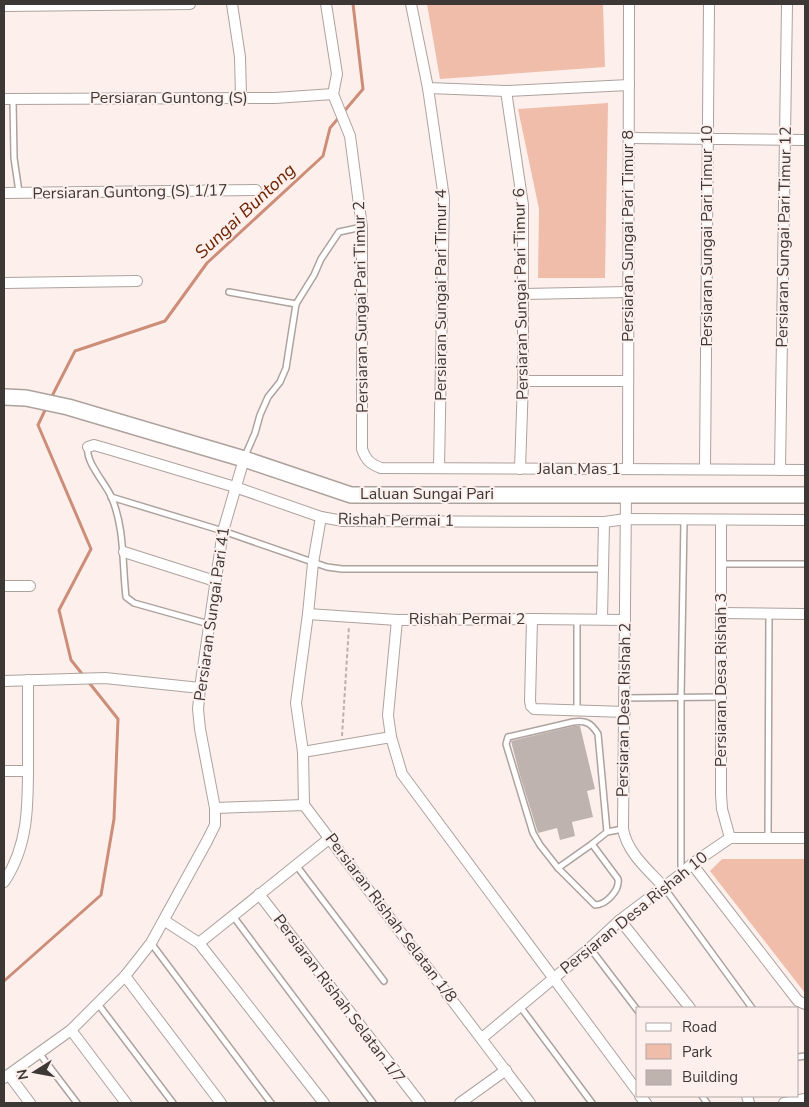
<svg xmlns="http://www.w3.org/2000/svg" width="809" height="1107" font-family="'Nunito Sans',sans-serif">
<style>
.green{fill:#f0bdab}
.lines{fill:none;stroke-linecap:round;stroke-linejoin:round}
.stream{stroke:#cd8e79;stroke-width:3}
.building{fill:#bfb3af}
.service-casing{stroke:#ada29e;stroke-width:8}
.minor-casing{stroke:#ada29e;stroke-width:12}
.secondary-casing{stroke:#ada29e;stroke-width:18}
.path{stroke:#bab0ac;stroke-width:2;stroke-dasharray:4 2.5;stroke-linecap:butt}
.service{stroke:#fff;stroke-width:5}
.minor{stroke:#fff;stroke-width:10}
.secondary{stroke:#fff;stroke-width:15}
.labels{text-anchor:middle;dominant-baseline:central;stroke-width:4;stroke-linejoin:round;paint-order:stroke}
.street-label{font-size:16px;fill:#3d3836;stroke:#fdf0ec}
.water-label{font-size:18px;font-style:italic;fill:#6d2202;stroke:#fdf0ec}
</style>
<rect width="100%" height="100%" fill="#fdf0ec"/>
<g class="green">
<polygon points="427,4 603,4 605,67 440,79"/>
<polygon points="608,103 605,278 538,278 539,209 518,109"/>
<polygon points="722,859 805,859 805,993 710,871"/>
</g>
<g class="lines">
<g class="stream">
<polyline points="51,398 75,351 165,321 207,263 323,156 330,128 363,89 353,4"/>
<polyline points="47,406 38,425 91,549 59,610 71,660 83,675"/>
<polyline points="4,981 101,895 114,819 118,719 87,680"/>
</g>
</g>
<polygon class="building" points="574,726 580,726 595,789 587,791 593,817 572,822 575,836 560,840 557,828 538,833 519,772 511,741"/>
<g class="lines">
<g class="service-casing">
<g id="service">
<polyline points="13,100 14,158 19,192"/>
<polyline points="229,292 296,304"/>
<path d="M88 448C85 461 105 483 111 496 125 528 122 563 126 597L134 603 209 624"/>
<polyline points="245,456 255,433 260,415 268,397 280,382 286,368 296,304 314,275 321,259 339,232 362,227"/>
<polyline points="111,497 223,531 327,567 342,569 603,569"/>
<polyline points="721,564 805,564"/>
<polyline points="577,619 577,710"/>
<polyline points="625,698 721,697"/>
<path d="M607 832 598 734C591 723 586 720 573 722L508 737 506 744 533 833 540 845 558 868 595 905C606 905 620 890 618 879L592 844 607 832 623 829"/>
<polyline points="768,838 769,614"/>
<polyline points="296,865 384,981"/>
<polyline points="558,868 592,844"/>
<polyline points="681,874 681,698 684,520"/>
<polyline points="663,886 752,1008"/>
<polyline points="233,916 373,1103"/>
<polyline points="151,943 271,1103"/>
<polyline points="590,948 638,1011"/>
<polyline points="98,1004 173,1103"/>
<polyline points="519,1005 592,1103"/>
<polyline points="39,1053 77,1103"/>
<polyline points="798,1057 805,1056"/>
<polyline points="702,1096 707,1103"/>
</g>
</g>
<g class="minor-casing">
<g id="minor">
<polyline points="232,4 240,57 241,97"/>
<polyline points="326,4 337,74 333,94"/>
<polyline points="411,4 428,88 444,198 439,468"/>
<polyline points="4,6 190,4"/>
<polyline points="428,88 506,91 629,85"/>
<polyline points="506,91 523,205 523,381 520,469"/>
<path d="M333 94 350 136 362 227V449C366 460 370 464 381 468L805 470"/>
<polyline points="4,99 275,98 333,94"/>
<polyline points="629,138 805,140"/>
<polyline points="4,193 256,190"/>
<polyline points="4,283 137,281"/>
<polyline points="523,294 628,292"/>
<polyline points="523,381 628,381"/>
<polyline points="88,447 94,445 108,449 235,487 321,517 343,521 604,522 626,519 805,520"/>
<polyline points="628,469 629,4"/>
<polyline points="705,469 709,4"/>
<polyline points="780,470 787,4"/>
<path d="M626 494 623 829C627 852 647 869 663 886"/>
<polyline points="721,521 721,794 722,809 730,838"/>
<polyline points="124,552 215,581"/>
<polyline points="4,586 30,586"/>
<polyline points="721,613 805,614"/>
<polyline points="308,614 397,620 532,619 625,620"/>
<polyline points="532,619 530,701 531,706 534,709 625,712"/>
<polyline points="602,619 604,522"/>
<polyline points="397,620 388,715 391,737 402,774 638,1092"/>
<polyline points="4,681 105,678 200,688"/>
<polyline points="303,752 391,737"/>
<polyline points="4,771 28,771"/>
<polyline points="304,805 303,752 296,703 308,614 313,563 321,517"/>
<polyline points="215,808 304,805 530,1103"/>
<polyline points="692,864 798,1001 805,1004"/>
<path d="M4 882C29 845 28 803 28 761 28 734 28 707 28 680"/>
<polyline points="259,894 420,1103"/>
<polyline points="620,920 690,1008"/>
<polyline points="165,921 199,943 324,1103"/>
<polyline points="199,943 330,838"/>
<polyline points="125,976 221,1103"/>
<polyline points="71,1030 126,1103"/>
<polyline points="482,1038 590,948 620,920 681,874 692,864 730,838 805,838"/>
<polyline points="9,1075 30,1103"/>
<polyline points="4,1078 71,1030 125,976 151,943 207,841 215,825 215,808 200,729 198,709 200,688 223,531 244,459"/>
<polyline points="640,1096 646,1103"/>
<polyline points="747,1096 749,1103"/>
<polyline points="460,1103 506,1070"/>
<polyline points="784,1103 805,1099"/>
</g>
</g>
<g class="secondary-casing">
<polyline id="secondary" points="4,397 26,398 68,407 244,459 351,495 805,495"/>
</g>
<polyline class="path" points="342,736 349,626"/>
<use href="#service" class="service"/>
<use href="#minor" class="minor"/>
<use href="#secondary" class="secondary"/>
</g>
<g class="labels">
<g class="street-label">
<text x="169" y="98">Persiaran Guntong (S)</text>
<text transform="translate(130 192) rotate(-1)">Persiaran Guntong (S) 1/17</text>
<text transform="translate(628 236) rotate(-90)">Persiaran Sungai Pari Timur 8</text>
<text transform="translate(707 236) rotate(-90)">Persiaran Sungai Pari Timur 10</text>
<text transform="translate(784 237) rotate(-89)">Persiaran Sungai Pari Timur 12</text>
<text transform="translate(521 294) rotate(-91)">Persiaran Sungai Pari Timur 6</text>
<text transform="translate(441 295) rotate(-90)">Persiaran Sungai Pari Timur 4</text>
<text transform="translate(361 307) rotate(-91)">Persiaran Sungai Pari Timur 2</text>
<text x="579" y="469">Jalan Mas 1</text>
<text x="427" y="494">Laluan Sungai Pari</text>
<text transform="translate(396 520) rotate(1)">Rishah Permai 1</text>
<text transform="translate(212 614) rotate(-82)">Persiaran Sungai Pari 41</text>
<text x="467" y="619">Rishah Permai 2</text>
<text transform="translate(721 680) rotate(-90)">Persiaran Desa Rishah 3</text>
<text transform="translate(624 710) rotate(-89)">Persiaran Desa Rishah 2</text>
<text transform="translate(634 913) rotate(-39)">Persiaran Desa Rishah 10</text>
<text transform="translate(391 918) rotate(53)">Persiaran Rishah Selatan 1/8</text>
<text transform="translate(339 999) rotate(53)">Persiaran Rishah Selatan 1/7</text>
</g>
<g class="water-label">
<text transform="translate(245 211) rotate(-43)">Sungai Buntong</text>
</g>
</g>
<rect width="809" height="1107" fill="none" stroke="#3d3836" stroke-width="10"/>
<rect x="636" y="1007" width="162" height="90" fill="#fdf0ec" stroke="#b0a6a3"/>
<rect x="646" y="1023" width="25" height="8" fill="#ffffff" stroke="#b0a6a3"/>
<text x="682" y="1032" font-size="15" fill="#3d3836">Road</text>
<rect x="646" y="1044" width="25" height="15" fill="#f0bdab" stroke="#b0a6a3"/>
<text x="682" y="1057" font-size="15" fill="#3d3836">Park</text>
<rect x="646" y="1070" width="25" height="15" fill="#bfb3af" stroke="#b0a6a3"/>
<text x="682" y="1082" font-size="15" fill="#3d3836">Building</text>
<g transform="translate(35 1072) rotate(259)" stroke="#fdf0ec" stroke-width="4" paint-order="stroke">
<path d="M0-4L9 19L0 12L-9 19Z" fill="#3d3836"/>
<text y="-8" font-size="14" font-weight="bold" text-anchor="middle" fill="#3d3836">N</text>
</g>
</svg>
